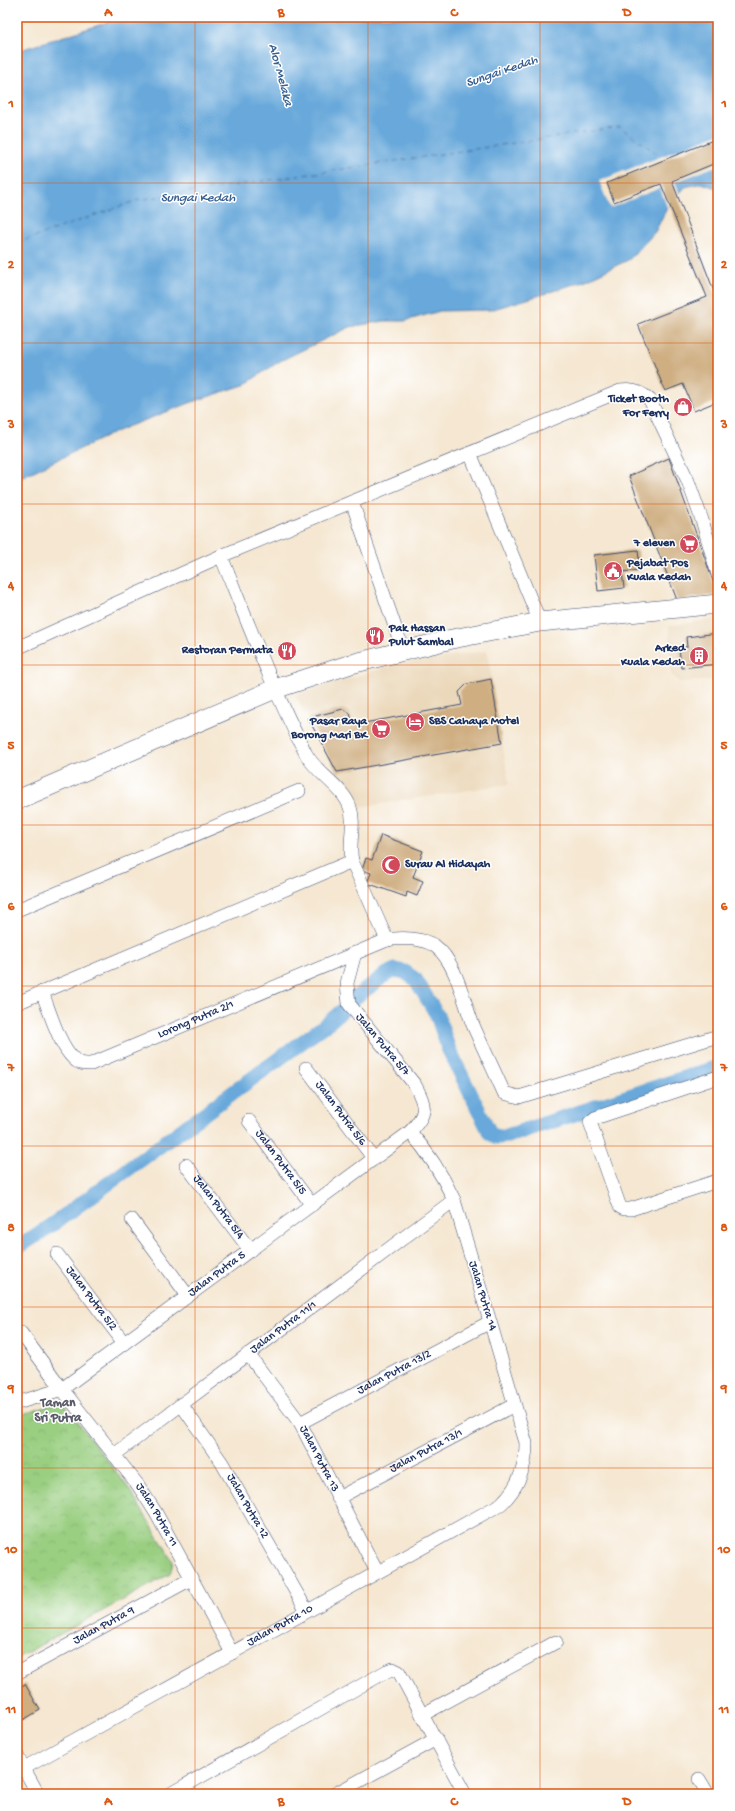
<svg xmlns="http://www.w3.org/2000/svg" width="735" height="1811" font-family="'Gochi Hand',sans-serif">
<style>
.built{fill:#ebd8ba}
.park{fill:url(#park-crowns);stroke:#5a7f70}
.water{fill:#67a8da;stroke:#416c9c}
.pier{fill:#f5e7d1}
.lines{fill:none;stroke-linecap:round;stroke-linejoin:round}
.canal{stroke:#67a8da;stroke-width:15}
.ferry{stroke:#395f90;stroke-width:1;stroke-dasharray:5 4;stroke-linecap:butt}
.building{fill:#cfae81}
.street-casing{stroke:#3c4b6f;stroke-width:14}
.secondary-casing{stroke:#3c4b6f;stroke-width:20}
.street{stroke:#fff;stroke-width:13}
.secondary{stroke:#fff;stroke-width:19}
.grid{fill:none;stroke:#de5710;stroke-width:1;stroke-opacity:0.55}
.labels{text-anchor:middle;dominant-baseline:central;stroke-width:3;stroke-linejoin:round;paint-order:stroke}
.poi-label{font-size:12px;font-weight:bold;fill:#1b2f5e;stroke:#fff;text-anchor:end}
.street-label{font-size:12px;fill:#1b2f5e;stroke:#fff}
.water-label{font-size:13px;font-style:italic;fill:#395f90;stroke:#fff}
.neighbourhood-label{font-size:13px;font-weight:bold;fill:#5a5b6a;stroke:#fff}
.neatline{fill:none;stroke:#de5710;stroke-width:1.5}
.grid-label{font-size:13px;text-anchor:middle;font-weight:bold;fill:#de5710}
</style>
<defs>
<pattern id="park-crowns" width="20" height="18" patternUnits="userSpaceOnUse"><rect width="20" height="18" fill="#9acf81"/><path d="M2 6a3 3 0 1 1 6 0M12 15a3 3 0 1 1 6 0" fill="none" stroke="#84b272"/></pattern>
</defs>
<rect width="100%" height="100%" fill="#fff"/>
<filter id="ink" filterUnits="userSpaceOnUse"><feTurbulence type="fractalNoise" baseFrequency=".025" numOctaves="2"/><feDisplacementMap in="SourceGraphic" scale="8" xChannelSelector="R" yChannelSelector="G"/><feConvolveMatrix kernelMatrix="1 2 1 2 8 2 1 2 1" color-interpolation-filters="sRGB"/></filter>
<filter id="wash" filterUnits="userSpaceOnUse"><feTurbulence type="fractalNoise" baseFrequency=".012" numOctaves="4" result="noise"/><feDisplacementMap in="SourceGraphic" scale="16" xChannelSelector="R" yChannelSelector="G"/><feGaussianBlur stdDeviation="0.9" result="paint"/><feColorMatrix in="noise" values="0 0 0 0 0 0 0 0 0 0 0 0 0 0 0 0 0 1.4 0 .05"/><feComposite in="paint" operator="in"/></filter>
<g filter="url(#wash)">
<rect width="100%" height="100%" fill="#f5e7d1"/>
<g class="built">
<polygon points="718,618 718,680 679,682 671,674 669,626"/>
<polygon points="487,651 509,784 360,807 337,772 295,695 397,664"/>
</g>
<polygon class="park" points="62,1402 127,1486 173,1561 170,1574 17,1658 17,1416"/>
<polygon class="water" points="124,17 718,17 718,189 702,183 685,187 666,210 655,232 630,259 586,280 541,295 490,310 440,311 405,321 384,321 350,327 280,361 244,385 195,401 122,429 17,479 17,51"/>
<polygon class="pier" points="718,134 718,165 675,182 680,195 668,210 660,188 610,208 599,181"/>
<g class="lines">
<g class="canal">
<polyline points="353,999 385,975 395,970 405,972 416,980 437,1015 449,1050 490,1133 497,1137 507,1136 718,1067"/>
<polyline points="17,1248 53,1224 328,1023 345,1008"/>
</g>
<polyline class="ferry" points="17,243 138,200 620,127 661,156"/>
</g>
<g id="blocks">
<g class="building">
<polygon points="718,138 718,162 672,181 715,294 718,293 718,401 694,411 683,384 665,391 638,324 707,297 661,184 614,202 607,183"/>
<polygon points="669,458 718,595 677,600 629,476"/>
<polygon points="638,550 640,570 622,572 624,588 598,591 594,555"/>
<polygon points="718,633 718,664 681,668 679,647 687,647 686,637"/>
<polygon points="491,679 502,743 337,772 308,718 343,709 350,713 353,725 462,705 459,692 467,684"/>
<polygon points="381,835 423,851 413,877 423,881 417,896 407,892 406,897 367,883 371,873 362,870 366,858 372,860"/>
<polygon points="25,1684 40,1710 23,1720 17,1709 17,1689"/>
</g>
</g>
</g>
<g filter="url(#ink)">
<use href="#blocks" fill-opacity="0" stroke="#3c4b6f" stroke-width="1"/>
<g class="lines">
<g class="street-casing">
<g id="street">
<polyline points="470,453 540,622"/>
<polyline points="352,502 403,650"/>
<path d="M221 556C248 623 273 690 306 754 317 774 343 787 350 807 356 825 348 843 352 861L387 940"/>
<path d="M17 648 221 556 620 391C632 389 641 391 650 400L688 481 702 520 718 575"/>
<polyline points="17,910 299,791"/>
<path id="s1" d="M42 992C50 1012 59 1045 74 1059 78 1064 85 1064 91 1064L387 940C401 937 423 938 435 946 456 961 464 1003 473 1025 483 1048 494 1070 504 1093L519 1097 718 1036"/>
<polyline points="17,1003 352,861"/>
<path id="s2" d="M306 1068 374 1159"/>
<path id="s3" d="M249 1121 312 1205"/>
<path id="s4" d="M186 1165 250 1250"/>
<polyline points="714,1182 631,1209 624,1209 620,1207 590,1122 595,1118 718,1077"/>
<polyline points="132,1220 188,1296"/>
<path id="s5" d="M57 1254 124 1343"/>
<path id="s6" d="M21 1333 62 1389 138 1485 156 1513 232 1653"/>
<path id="s7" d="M248 1354 300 1423 377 1572"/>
<path id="s8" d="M17 1403 62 1389 410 1132C427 1113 427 1108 415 1085L349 1004 347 983 355 953"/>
<path id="s9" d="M181 1404 222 1463 307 1611"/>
<path id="s10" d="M300 1423 490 1322"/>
<path id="s11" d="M114 1455 454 1200"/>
<path id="s12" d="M338 1498 514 1405"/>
<path id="s13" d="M17 1673 191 1579"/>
<polyline points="422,1715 556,1642"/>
<polyline points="17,1756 38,1794"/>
<path id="s14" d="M24 1768 501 1504C519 1487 526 1467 526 1443L454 1200C442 1174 429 1153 410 1132"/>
<polyline points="699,1779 708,1794"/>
<polyline points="170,1794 387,1671 393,1669 399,1672 465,1794"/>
<polyline points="335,1794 436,1739"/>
</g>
</g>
<g class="secondary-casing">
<polyline id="secondary" points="17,800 275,689 351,664 452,639 540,622 718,604"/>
</g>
<use href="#street" class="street"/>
<use href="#secondary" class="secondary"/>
</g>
</g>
<path class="grid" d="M195 17V1794M368 17V1794M540 17V1794M17 183H718M17 343H718M17 504H718M17 665H718M17 825H718M17 986H718M17 1146H718M17 1307H718M17 1468H718M17 1628H718"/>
<defs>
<g id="shop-disc" transform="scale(1)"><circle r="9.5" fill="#d1495b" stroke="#fff"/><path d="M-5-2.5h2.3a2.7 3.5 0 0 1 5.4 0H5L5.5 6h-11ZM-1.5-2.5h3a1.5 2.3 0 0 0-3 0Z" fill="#fff"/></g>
<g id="supermarket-disc" transform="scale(1)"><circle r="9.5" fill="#d1495b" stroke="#fff"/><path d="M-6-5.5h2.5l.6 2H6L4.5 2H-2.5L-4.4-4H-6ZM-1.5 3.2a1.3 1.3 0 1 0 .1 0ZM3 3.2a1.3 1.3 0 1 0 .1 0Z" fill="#fff"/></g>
<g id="civic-disc" transform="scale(1)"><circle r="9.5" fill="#d1495b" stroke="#fff"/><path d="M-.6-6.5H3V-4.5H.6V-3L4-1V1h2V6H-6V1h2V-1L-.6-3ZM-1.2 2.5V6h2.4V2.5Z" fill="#fff"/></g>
<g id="restaurant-disc" transform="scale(1)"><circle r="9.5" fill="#d1495b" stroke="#fff"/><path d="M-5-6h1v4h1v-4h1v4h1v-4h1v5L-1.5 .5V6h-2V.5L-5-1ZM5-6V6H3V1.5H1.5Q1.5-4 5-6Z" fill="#fff"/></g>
<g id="building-disc" transform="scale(1)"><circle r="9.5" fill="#d1495b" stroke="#fff"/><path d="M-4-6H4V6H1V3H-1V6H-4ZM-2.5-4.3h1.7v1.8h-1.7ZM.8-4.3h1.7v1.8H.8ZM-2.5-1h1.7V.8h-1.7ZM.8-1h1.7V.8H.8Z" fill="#fff"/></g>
<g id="hotel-disc" transform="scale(1)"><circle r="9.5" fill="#d1495b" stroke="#fff"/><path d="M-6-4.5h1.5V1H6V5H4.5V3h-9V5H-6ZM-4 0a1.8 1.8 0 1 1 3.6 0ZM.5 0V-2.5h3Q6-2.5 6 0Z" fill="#fff"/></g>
<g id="mosque-disc" transform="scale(1)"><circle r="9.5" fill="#d1495b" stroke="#fff"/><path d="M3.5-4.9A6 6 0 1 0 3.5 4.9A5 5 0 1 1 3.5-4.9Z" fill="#fff"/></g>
</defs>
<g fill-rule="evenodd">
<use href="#shop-disc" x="683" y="407"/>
<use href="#supermarket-disc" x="689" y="544"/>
<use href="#civic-disc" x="613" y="571"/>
<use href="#restaurant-disc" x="375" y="636"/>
<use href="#restaurant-disc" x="287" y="651"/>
<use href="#building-disc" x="699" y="656"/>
<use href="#hotel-disc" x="415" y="722"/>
<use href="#supermarket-disc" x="381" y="729"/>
<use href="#mosque-disc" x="391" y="865"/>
</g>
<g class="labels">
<g class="poi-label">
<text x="669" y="400">Ticket Booth<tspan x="669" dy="14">For Ferry</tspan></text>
<text x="675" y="544">7 eleven</text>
<text x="627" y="564" text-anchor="start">Pejabat Pos<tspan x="627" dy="14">Kuala Kedah</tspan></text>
<text x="389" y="629" text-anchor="start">Pak Hassan<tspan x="389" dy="14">Pulut Sambal</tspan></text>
<text x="685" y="649">Arked<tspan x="685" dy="14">Kuala Kedah</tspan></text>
<text x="273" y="651">Restoran Permata</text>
<text x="367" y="722">Pasar Raya<tspan x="367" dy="14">Borong Mari BK</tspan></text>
<text x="429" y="722" text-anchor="start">SBS Cahaya Motel</text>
<text x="405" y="865" text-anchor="start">Surau Al Hidayah</text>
</g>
<g class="street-label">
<text stroke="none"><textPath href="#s1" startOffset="207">Lorong Putra 2/1</textPath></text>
<text transform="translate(382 1045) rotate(50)">Jalan Putra 5/7</text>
<text stroke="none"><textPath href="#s2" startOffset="57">Jalan Putra 5/6</textPath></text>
<text stroke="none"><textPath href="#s3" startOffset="52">Jalan Putra 5/5</textPath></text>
<text stroke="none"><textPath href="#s4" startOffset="53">Jalan Putra 5/4</textPath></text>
<text stroke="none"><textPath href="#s8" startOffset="240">Jalan Putra 5</textPath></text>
<text transform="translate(482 1296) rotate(73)">Jalan Putra 14</text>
<text stroke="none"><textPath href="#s5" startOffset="56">Jalan Putra 5/2</textPath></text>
<text stroke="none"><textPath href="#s11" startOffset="212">Jalan Putra 11/1</textPath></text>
<text stroke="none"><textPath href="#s10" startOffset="107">Jalan Putra 13/2</textPath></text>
<text stroke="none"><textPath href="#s12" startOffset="100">Jalan Putra 13/1</textPath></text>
<text stroke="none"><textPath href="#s7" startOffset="127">Jalan Putra 13</textPath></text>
<text stroke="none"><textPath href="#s9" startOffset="122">Jalan Putra 12</textPath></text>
<text stroke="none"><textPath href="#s6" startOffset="227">Jalan Putra 11</textPath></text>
<text stroke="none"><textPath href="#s13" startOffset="99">Jalan Putra 9</textPath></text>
<text stroke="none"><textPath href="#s14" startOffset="293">Jalan Putra 10</textPath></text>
</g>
<g class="water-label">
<text transform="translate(502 72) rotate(-19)">Sungai Kedah</text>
<text transform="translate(280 75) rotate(75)">Alor Melaka</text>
<text x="198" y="198">Sungai Kedah</text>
</g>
<g class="neighbourhood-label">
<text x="58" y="1403">Taman<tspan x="58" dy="15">Sri Putra</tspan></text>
</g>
</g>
<rect width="735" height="1811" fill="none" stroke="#fff" stroke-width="44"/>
<rect x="22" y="22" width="691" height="1767" class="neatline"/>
<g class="grid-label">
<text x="108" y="16">A</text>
<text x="281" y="16">B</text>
<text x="454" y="16">C</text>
<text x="627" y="16">D</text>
<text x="11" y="107">1</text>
<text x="724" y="107">1</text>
<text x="11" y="268">2</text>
<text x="724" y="268">2</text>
<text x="11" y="428">3</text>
<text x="724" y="428">3</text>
<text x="11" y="589">4</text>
<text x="724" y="589">4</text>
<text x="11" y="749">5</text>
<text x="724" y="749">5</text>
<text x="11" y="910">6</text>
<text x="724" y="910">6</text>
<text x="11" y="1071">7</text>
<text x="724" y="1071">7</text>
<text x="11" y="1231">8</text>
<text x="724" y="1231">8</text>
<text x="11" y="1392">9</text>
<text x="724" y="1392">9</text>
<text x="11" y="1553">10</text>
<text x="724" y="1553">10</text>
<text x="11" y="1713">11</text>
<text x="724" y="1713">11</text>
<text x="108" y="1805">A</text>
<text x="281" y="1805">B</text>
<text x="454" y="1805">C</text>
<text x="627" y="1805">D</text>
</g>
</svg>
